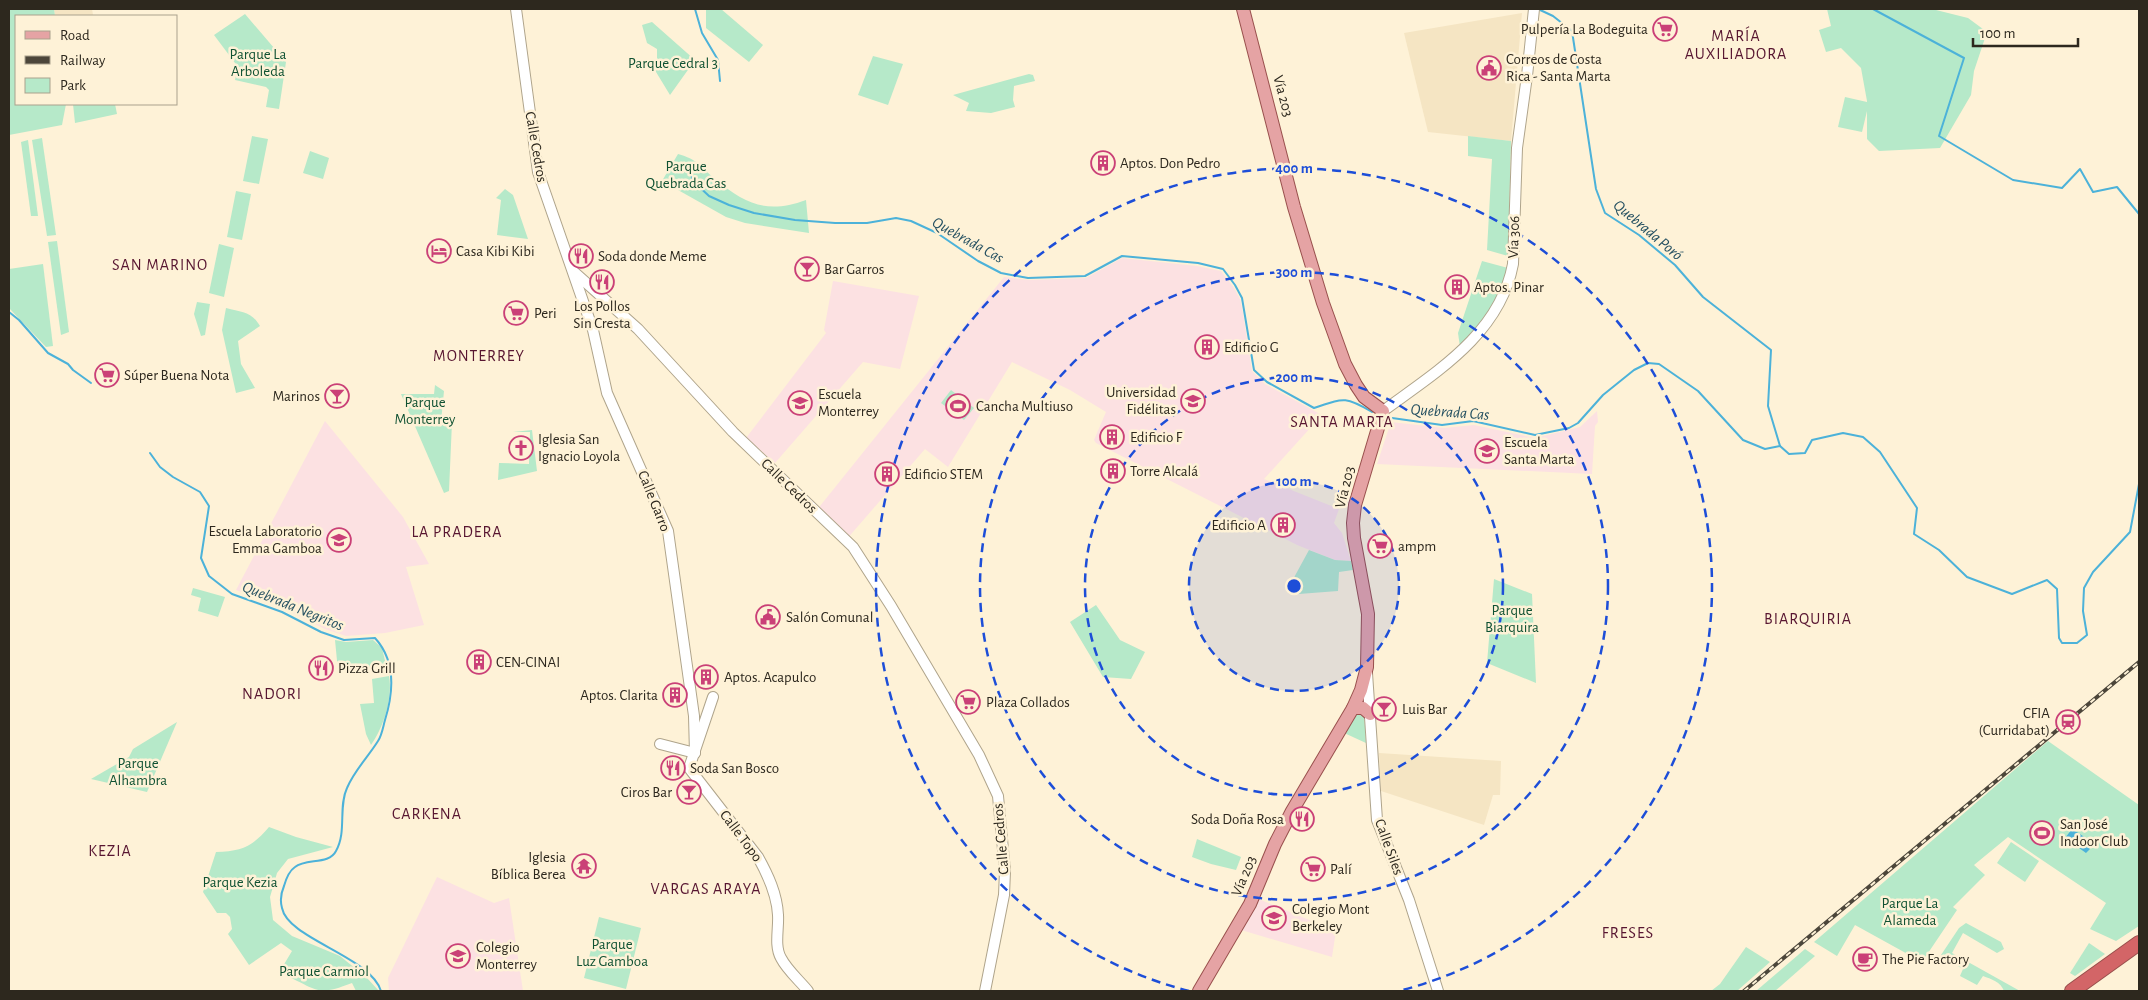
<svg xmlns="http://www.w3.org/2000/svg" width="2148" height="1000" font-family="'Alegreya Sans',sans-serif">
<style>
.built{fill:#f5e5c3}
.education{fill:#fce1e2}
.green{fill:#b6e9c9}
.water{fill:#4cb2d9}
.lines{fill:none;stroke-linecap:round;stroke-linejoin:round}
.stream{stroke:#4cb2d9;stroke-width:2}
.minor-casing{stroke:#afa48b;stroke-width:12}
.major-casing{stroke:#99504d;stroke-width:14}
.highway-casing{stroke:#99504d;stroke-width:16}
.minor{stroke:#fff;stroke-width:10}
.major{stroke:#e5a3a4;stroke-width:12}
.highway{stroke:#d36567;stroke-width:14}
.rail-casing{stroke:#4c463a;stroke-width:4}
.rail{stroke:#fef2d7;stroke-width:2;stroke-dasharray:5.5;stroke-linecap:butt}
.ring{fill:none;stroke:#1d4ed8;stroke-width:2.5;stroke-dasharray:9 6}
.labels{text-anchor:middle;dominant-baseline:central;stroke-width:5;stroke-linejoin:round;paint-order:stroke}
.poi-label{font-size:15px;fill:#2d281e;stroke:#fef2d7;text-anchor:start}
.park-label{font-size:15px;fill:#0f5132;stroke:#fef2d7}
.street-label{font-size:15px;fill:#2d281e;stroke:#fef2d7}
.neighbourhood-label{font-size:16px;letter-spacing:1px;fill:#581631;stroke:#fef2d7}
.water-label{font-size:16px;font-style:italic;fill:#255061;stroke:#fef2d7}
.centre{fill:#1d4ed8;stroke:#fef2d7;stroke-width:2.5}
.ring-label{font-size:15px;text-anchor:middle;font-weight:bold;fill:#1d4ed8;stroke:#fef2d7;stroke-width:5;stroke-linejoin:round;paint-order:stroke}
</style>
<rect width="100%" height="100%" fill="#fef2d7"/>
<g class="built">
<polygon points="54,9 92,9 93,15 55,16"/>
<polygon points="1522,13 1511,141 1428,132 1404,33"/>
<polygon points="1379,753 1501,761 1500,795 1493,795 1484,825 1381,791"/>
</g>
<g class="education">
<polygon points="1122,258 1197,266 1221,271 1234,288 1240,299 1243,313 1252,371 1265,384 1322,415 1264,479 1339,509 1334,523 1342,533 1351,561 1335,560 1297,545 1096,443 1094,440 1106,412 1070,390 1012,362 948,467 925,449 846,540 816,511 1004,277 1029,280 1086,278"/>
<polygon points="833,281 919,296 900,369 863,362 775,463 746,438 826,333 824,330"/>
<polygon points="1597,411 1598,422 1595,426 1592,474 1377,464 1391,422 1444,428 1474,425 1535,438 1580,427"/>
<polygon points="325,421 403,517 429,564 406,567 424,625 385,633 346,636 325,629 276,605 236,590"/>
<polygon points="437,877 494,903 509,898 523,991 389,991 388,978"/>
<polygon points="1256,898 1336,931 1332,957 1238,929"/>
</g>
<g class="green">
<polygon points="9,9 54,9 55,16 16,16 16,104 66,104 62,125 9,135"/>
<polygon points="706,9 721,9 763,45 749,62 706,28"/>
<polygon points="1827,9 1932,9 1968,18 1987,32 1974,71 1971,95 1940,148 1879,151 1867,139 1867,111 1862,132 1838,127 1845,97 1867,102 1867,101 1861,68 1841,48 1826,52 1819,30 1831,26"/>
<polygon points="245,14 286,62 279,109 266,107 269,90 266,87 235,80 238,67 214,35"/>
<polygon points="652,22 695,60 670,95 653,67 657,60 657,49 647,43 642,25"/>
<polygon points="873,56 903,64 888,105 858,95"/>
<polygon points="1029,74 1033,75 1035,81 1014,86 1013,100 1015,107 991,113 966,111 969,103 953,95"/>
<polygon points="73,104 115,104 117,114 75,123"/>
<polygon points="252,136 268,139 259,184 243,181"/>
<polygon points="1468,136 1511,141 1508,256 1487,250 1492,159 1468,156"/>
<polygon points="42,138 56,235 47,236 32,140"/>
<polygon points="28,140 38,216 31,216 21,142"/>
<polygon points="310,151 329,158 323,179 303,173"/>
<path d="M678 154C697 159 701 167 715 179 746 205 768 214 806 200L809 233 745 223 726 217 662 181Z"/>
<polygon points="505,189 513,195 528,239 497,235 501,200 496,198"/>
<polygon points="236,191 251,194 242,240 227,237"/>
<polygon points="57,241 69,332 61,335 48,242"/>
<polygon points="219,244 234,248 224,297 209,293"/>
<polygon points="1482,261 1508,268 1507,273 1493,306 1460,347 1458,333"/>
<polygon points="43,264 53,346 46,347 9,308 9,269"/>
<polygon points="197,302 210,304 205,335 201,336 194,314"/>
<path d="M226 308C242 312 252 312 260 326L238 341 241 364 255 388 236 393 222 330Z"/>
<polygon points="435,385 444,391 441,422 452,422 449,491 444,493 401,394 434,394"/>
<polygon points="951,390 974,408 964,420 941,403"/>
<polygon points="532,430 537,471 498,480 499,463 529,464 530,432 513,432"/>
<polygon points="1309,550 1335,560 1351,561 1353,570 1339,572 1338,591 1299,594 1291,583"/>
<polygon points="1494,579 1532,594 1536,683 1487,663"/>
<polygon points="193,588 225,597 218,617 198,611 201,598 191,595"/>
<polygon points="1096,605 1120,640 1145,652 1131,679 1103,677 1070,622"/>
<polygon points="335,640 346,642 373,640 382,648 386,665 338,671"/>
<path d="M389 676C393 697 384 727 371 745L366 734 360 704 374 703 372 679Z"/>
<polygon points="1357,708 1364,711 1366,743 1342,732"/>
<polygon points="177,722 147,792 91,779 129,757 133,749"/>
<polygon points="2048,741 2139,805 2139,926 2116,941 2090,929 2106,903 2008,837 1974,865 1985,875 1953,907 1957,910 1922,962 1855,925 1837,956 1814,942"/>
<path d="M269 827 296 837 333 847 288 859 277 873 270 897 273 920 292 936 340 956 367 978 379 991H356L352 983C318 996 319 991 287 976L283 966 292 951 281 943 249 965 228 934 232 929 230 917 226 913H217L203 892 216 852C242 851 252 847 269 827Z"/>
<polygon points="1197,839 1241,857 1236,870 1211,864 1192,857"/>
<polygon points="2011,842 2039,861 2025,882 1997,863"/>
<polygon points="599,917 641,928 626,989 584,978"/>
<path d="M1966 923 2001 942 2004 949 1997 953 1963 933 1952 953 2020 991H2004C2001 982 1991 979 1983 976L1977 985 1960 976 1963 969 1950 962 1944 966 1941 955 1959 928Z"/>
<polygon points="2089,943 2105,954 2075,976 2070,973"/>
<polygon points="1746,947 1770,962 1737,991 1711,991 1720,984"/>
<polygon points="1805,949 1815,956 1775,991 1756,991"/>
</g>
<polygon class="water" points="2072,829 2086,838 2085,842 2090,849 2086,853 2065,838"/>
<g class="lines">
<g class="stream">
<polyline points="695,9 702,33 718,60 720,81"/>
<polyline points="1538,9 1553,16 1572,31 1596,189 1605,213 1639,235 1675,265 1703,297 1771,350 1768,406 1780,446"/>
<polyline points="1873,9 1964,58 1939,136 2013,180 2062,188 2080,169 2093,192 2117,187 2139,214"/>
<path d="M688 165 693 181 709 196 729 205 754 213 795 220 835 223H867L896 218 911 221 937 233 978 261 1001 273 1028 278 1085 276 1122 256 1198 263 1223 269 1235 285 1242 298 1254 370 1267 382 1314 408C1344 398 1345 396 1372 412"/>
<polyline points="9,312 19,320 48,353 68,364 73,370 91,383"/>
<polyline points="1392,418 1442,425 1473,421 1535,435 1569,428 1578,423 1603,395 1634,370 1648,363 1659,364 1698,391 1743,440 1765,449 1780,446"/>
<polyline points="1780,446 1789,454 1805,453 1812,440 1843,433 1863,437 1880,452 1917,508 1914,534 1939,550 1967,577 2012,594 2047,580 2057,589 2059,638 2062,643 2077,643 2087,635 2083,611 2084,588 2093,572 2130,532 2139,484"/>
<path d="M150 453 160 467 173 477 200 492 209 506 201 558 209 576 232 594 282 612 321 632 344 640 375 638C396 661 394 691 385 720 383 727 382 735 378 741 368 757 354 771 347 788 338 807 347 832 336 851 329 865 306 858 295 867 289 871 286 879 284 886 281 893 280 901 282 908 288 939 370 956 381 991"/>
</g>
<g class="minor-casing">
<g id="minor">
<polyline points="516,9 538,172 593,330 607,393 668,531 694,716 695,753"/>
<polyline points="574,272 638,329 733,432 853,547 891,606 979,755 998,796 1005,871 1004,895 985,991"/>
<path d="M1383 411C1436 372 1500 334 1513 264L1517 148 1527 76 1534 9"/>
<polyline points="1367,673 1377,820 1409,900 1438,991"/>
<path d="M713 697 689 768 758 857C768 875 777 894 778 915 779 928 774 946 781 958 787 970 800 981 808 991"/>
<polyline points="660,744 695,753"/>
</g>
</g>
<g class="major-casing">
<g id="major">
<polyline points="1353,708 1363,708 1370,714"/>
<polyline points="1199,991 1250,904 1275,844 1292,811 1353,708 1361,690 1367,667 1368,614 1354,538 1353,523 1355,505 1383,411 1364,397 1356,385 1345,364 1323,303 1294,207 1243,9"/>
</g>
</g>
<g class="highway-casing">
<polyline id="highway" points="2072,991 2139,943"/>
</g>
<use href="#minor" class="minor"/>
<use href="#major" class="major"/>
<use href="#highway" class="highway"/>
<g class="rail-casing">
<polyline id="rail" points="1744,991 2139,662"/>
</g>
<use href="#rail" class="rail"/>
</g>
<circle cx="1294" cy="586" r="105" fill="#1d4ed8" fill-opacity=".12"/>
<g class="ring">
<circle cx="1294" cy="586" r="105"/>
<circle cx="1294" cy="586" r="209"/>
<circle cx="1294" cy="586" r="314"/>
<path d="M1189 991A418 418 0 1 1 1399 991"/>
</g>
<defs>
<g id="supermarket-ring" transform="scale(1.25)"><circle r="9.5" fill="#fef2d7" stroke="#ca4077" stroke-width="1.5"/><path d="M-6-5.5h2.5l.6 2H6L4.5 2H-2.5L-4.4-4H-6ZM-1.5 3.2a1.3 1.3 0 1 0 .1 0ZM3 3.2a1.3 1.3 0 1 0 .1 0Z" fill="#ca4077"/></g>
<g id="civic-ring" transform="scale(1.25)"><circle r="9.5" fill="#fef2d7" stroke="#ca4077" stroke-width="1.5"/><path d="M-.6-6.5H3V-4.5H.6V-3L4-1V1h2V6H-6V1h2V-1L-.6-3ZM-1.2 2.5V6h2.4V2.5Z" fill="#ca4077"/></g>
<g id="building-ring" transform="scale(1.25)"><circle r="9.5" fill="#fef2d7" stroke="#ca4077" stroke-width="1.5"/><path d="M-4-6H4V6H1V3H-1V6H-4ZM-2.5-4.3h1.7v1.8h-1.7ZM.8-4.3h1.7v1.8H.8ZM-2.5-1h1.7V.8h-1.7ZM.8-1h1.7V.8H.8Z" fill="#ca4077"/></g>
<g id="hotel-ring" transform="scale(1.25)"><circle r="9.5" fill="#fef2d7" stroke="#ca4077" stroke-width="1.5"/><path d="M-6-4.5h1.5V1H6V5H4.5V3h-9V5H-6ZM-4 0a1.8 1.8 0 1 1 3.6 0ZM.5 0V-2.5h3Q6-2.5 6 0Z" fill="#ca4077"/></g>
<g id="restaurant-ring" transform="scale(1.25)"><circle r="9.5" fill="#fef2d7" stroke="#ca4077" stroke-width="1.5"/><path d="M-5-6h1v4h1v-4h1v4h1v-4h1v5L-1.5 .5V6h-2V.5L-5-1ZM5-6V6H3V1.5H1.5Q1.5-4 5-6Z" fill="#ca4077"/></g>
<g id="bar-ring" transform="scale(1.25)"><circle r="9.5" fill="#fef2d7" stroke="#ca4077" stroke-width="1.5"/><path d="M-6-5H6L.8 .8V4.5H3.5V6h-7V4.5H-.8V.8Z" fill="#ca4077"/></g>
<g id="university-ring" transform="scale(1.25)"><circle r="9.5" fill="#fef2d7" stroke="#ca4077" stroke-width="1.5"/><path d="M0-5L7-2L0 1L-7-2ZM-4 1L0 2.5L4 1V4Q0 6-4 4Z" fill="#ca4077"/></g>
<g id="school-ring" transform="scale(1.25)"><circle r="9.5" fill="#fef2d7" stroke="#ca4077" stroke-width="1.5"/><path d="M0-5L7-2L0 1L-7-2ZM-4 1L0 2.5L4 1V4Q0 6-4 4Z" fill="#ca4077"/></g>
<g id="stadium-ring" transform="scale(1.25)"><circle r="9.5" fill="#fef2d7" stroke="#ca4077" stroke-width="1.5"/><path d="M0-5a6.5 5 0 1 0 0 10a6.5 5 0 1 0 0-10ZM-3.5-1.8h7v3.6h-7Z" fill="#ca4077"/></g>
<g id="church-ring" transform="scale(1.25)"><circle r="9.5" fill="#fef2d7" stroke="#ca4077" stroke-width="1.5"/><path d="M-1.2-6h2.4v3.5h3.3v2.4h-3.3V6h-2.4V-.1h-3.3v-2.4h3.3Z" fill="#ca4077"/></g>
<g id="station-ring" transform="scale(1.25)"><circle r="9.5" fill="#fef2d7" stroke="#ca4077" stroke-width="1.5"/><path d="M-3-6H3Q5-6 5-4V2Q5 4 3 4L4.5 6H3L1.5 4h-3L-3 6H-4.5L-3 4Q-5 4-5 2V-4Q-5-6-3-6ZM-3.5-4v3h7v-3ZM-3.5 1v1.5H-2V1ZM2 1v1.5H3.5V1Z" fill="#ca4077"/></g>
<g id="temple-ring" transform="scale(1.25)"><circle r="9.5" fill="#fef2d7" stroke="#ca4077" stroke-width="1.5"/><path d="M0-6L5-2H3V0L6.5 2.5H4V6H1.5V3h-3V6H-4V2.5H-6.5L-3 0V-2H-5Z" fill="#ca4077"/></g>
<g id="cafe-ring" transform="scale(1.25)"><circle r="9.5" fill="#fef2d7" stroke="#ca4077" stroke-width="1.5"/><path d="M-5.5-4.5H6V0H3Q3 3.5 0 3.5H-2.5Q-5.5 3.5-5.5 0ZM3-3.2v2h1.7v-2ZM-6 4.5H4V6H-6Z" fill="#ca4077"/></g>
</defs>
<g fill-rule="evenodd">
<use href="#supermarket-ring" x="1665" y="29"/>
<use href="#civic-ring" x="1489" y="68"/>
<use href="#building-ring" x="1103" y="163"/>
<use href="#hotel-ring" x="439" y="251"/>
<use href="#restaurant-ring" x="581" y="256"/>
<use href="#bar-ring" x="807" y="269"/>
<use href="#restaurant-ring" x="602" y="282"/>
<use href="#building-ring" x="1457" y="287"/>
<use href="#supermarket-ring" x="516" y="313"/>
<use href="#building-ring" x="1207" y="347"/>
<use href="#supermarket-ring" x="107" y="375"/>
<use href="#bar-ring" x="337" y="396"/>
<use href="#university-ring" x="1193" y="401"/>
<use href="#school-ring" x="800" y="403"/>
<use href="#stadium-ring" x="958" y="406"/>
<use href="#building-ring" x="1112" y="437"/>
<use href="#church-ring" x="521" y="448"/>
<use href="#school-ring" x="1487" y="451"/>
<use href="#building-ring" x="1113" y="471"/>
<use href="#building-ring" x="887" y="474"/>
<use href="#building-ring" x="1283" y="525"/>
<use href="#school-ring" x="339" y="540"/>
<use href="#supermarket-ring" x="1380" y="546"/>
<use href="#civic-ring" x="768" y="617"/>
<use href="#building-ring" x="479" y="662"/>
<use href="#restaurant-ring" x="321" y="668"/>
<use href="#building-ring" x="706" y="677"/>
<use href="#building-ring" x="675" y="695"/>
<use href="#supermarket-ring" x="968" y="702"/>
<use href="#bar-ring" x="1384" y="709"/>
<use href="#station-ring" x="2068" y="722"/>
<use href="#restaurant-ring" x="673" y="768"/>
<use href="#bar-ring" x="689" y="792"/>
<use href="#restaurant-ring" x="1302" y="819"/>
<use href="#stadium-ring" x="2042" y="833"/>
<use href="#temple-ring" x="584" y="866"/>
<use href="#supermarket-ring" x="1313" y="869"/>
<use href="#school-ring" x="1274" y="918"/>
<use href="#school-ring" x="458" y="956"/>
<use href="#cafe-ring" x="1865" y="959"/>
</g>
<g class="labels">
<g class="poi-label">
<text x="1648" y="29" text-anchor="end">Pulpería La Bodeguita</text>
<text x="1506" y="59">Correos de Costa<tspan x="1506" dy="17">Rica - Santa Marta</tspan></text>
<text x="1120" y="163">Aptos. Don Pedro</text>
<text x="456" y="251">Casa Kibi Kibi</text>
<text x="598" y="256">Soda donde Meme</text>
<text x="824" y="269">Bar Garros</text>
<text x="1474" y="287">Aptos. Pinar</text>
<text x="602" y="306" text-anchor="middle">Los Pollos<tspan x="602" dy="17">Sin Cresta</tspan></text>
<text x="534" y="313">Peri</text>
<text x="1224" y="347">Edificio G</text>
<text x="124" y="375">Súper Buena Nota</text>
<text x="1176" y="392" text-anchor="end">Universidad<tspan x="1176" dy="17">Fidélitas</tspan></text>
<text x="818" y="394">Escuela<tspan x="818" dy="17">Monterrey</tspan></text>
<text x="320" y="396" text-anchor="end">Marinos</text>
<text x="976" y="406">Cancha Multiuso</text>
<text x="1130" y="437">Edificio F</text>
<text x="538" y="439">Iglesia San<tspan x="538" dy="17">Ignacio Loyola</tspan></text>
<text x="1504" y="442">Escuela<tspan x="1504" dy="17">Santa Marta</tspan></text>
<text x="1130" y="471">Torre Alcalá</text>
<text x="904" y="474">Edificio STEM</text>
<text x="1266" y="525" text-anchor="end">Edificio A</text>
<text x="322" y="531" text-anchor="end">Escuela Laboratorio<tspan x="322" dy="17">Emma Gamboa</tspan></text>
<text x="1398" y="546">ampm</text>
<text x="786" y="617">Salón Comunal</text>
<text x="496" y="662">CEN-CINAI</text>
<text x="338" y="668">Pizza Grill</text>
<text x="724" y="677">Aptos. Acapulco</text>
<text x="658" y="695" text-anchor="end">Aptos. Clarita</text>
<text x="986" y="702">Plaza Collados</text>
<text x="1402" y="709">Luis Bar</text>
<text x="2050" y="713" text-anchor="end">CFIA<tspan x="2050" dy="17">(Curridabat)</tspan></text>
<text x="690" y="768">Soda San Bosco</text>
<text x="672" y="792" text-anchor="end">Ciros Bar</text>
<text x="1284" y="819" text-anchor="end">Soda Doña Rosa</text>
<text x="2060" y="824">San José<tspan x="2060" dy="17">Indoor Club</tspan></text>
<text x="566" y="857" text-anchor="end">Iglesia<tspan x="566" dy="17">Bíblica Berea</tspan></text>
<text x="1330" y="869">Palí</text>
<text x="1292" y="909">Colegio Mont<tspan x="1292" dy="17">Berkeley</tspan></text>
<text x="476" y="947">Colegio<tspan x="476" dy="17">Monterrey</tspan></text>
<text x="1882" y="959">The Pie Factory</text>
</g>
<g class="park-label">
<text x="258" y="54">Parque La<tspan x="258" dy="17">Arboleda</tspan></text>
<text x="673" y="63">Parque Cedral 3</text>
<text x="686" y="166">Parque<tspan x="686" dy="17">Quebrada Cas</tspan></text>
<text x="425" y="402">Parque<tspan x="425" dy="17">Monterrey</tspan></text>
<text x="1512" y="610">Parque<tspan x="1512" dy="17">Biarquira</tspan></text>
<text x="138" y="763">Parque<tspan x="138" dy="17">Alhambra</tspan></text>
<text x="240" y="882">Parque Kezia</text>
<text x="1910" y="903">Parque La<tspan x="1910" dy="17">Alameda</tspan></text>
<text x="612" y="944">Parque<tspan x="612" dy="17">Luz Gamboa</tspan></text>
<text x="324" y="971">Parque Carmiol</text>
</g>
<g class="street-label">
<text transform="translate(1283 96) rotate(75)">Vía 203</text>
<text transform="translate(536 147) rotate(80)">Calle Cedros</text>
<text transform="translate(1514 237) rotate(-88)">Vía 306</text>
<text transform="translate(789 486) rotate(44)">Calle Cedros</text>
<text transform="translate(1345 487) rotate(-76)">Vía 203</text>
<text transform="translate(654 501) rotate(68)">Calle Garro</text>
<text transform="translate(741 836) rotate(53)">Calle Topo</text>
<text transform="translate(1001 839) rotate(-95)">Calle Cedros</text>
<text transform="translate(1389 847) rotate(70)">Calle Siles</text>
<text transform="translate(1244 876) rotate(-67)">Vía 203</text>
</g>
<g class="neighbourhood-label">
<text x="1736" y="36">MARÍA<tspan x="1736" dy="18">AUXILIADORA</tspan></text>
<text x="160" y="265">SAN MARINO</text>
<text x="479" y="356">MONTERREY</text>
<text x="1342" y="422">SANTA MARTA</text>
<text x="457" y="532">LA PRADERA</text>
<text x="1808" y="619">BIARQUIRIA</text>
<text x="272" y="694">NADORI</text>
<text x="427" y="814">CARKENA</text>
<text x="110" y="851">KEZIA</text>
<text x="706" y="889">VARGAS ARAYA</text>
<text x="1628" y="933">FRESES</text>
</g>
<g class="water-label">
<text transform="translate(1648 230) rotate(40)">Quebrada Poró</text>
<text transform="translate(968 240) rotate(29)">Quebrada Cas</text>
<text transform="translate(1450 412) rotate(4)">Quebrada Cas</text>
<text transform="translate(293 606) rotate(22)">Quebrada Negritos</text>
</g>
</g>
<circle cx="1294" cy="586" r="8" class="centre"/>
<g class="ring-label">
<text x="1294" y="173">400 m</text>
<text x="1294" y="277">300 m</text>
<text x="1294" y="382">200 m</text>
<text x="1294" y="486">100 m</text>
</g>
<rect width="2148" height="1000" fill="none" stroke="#2d281e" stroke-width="20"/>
<rect x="15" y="15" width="162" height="90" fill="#fef2d7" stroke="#aaa18d"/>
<rect x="25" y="31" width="25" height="8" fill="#e5a3a4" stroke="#aaa18d"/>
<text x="60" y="40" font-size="15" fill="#2d281e">Road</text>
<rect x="25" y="56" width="25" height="8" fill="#4c463a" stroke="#aaa18d"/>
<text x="60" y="65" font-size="15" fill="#2d281e">Railway</text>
<rect x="25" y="78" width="25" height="15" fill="#b6e9c9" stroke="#aaa18d"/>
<text x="60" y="90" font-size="15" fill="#2d281e">Park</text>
<path d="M1973 38v8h105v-8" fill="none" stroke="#2d281e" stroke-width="2.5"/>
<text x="1980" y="38" font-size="15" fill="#2d281e" stroke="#fef2d7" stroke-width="4" paint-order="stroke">100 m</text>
</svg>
